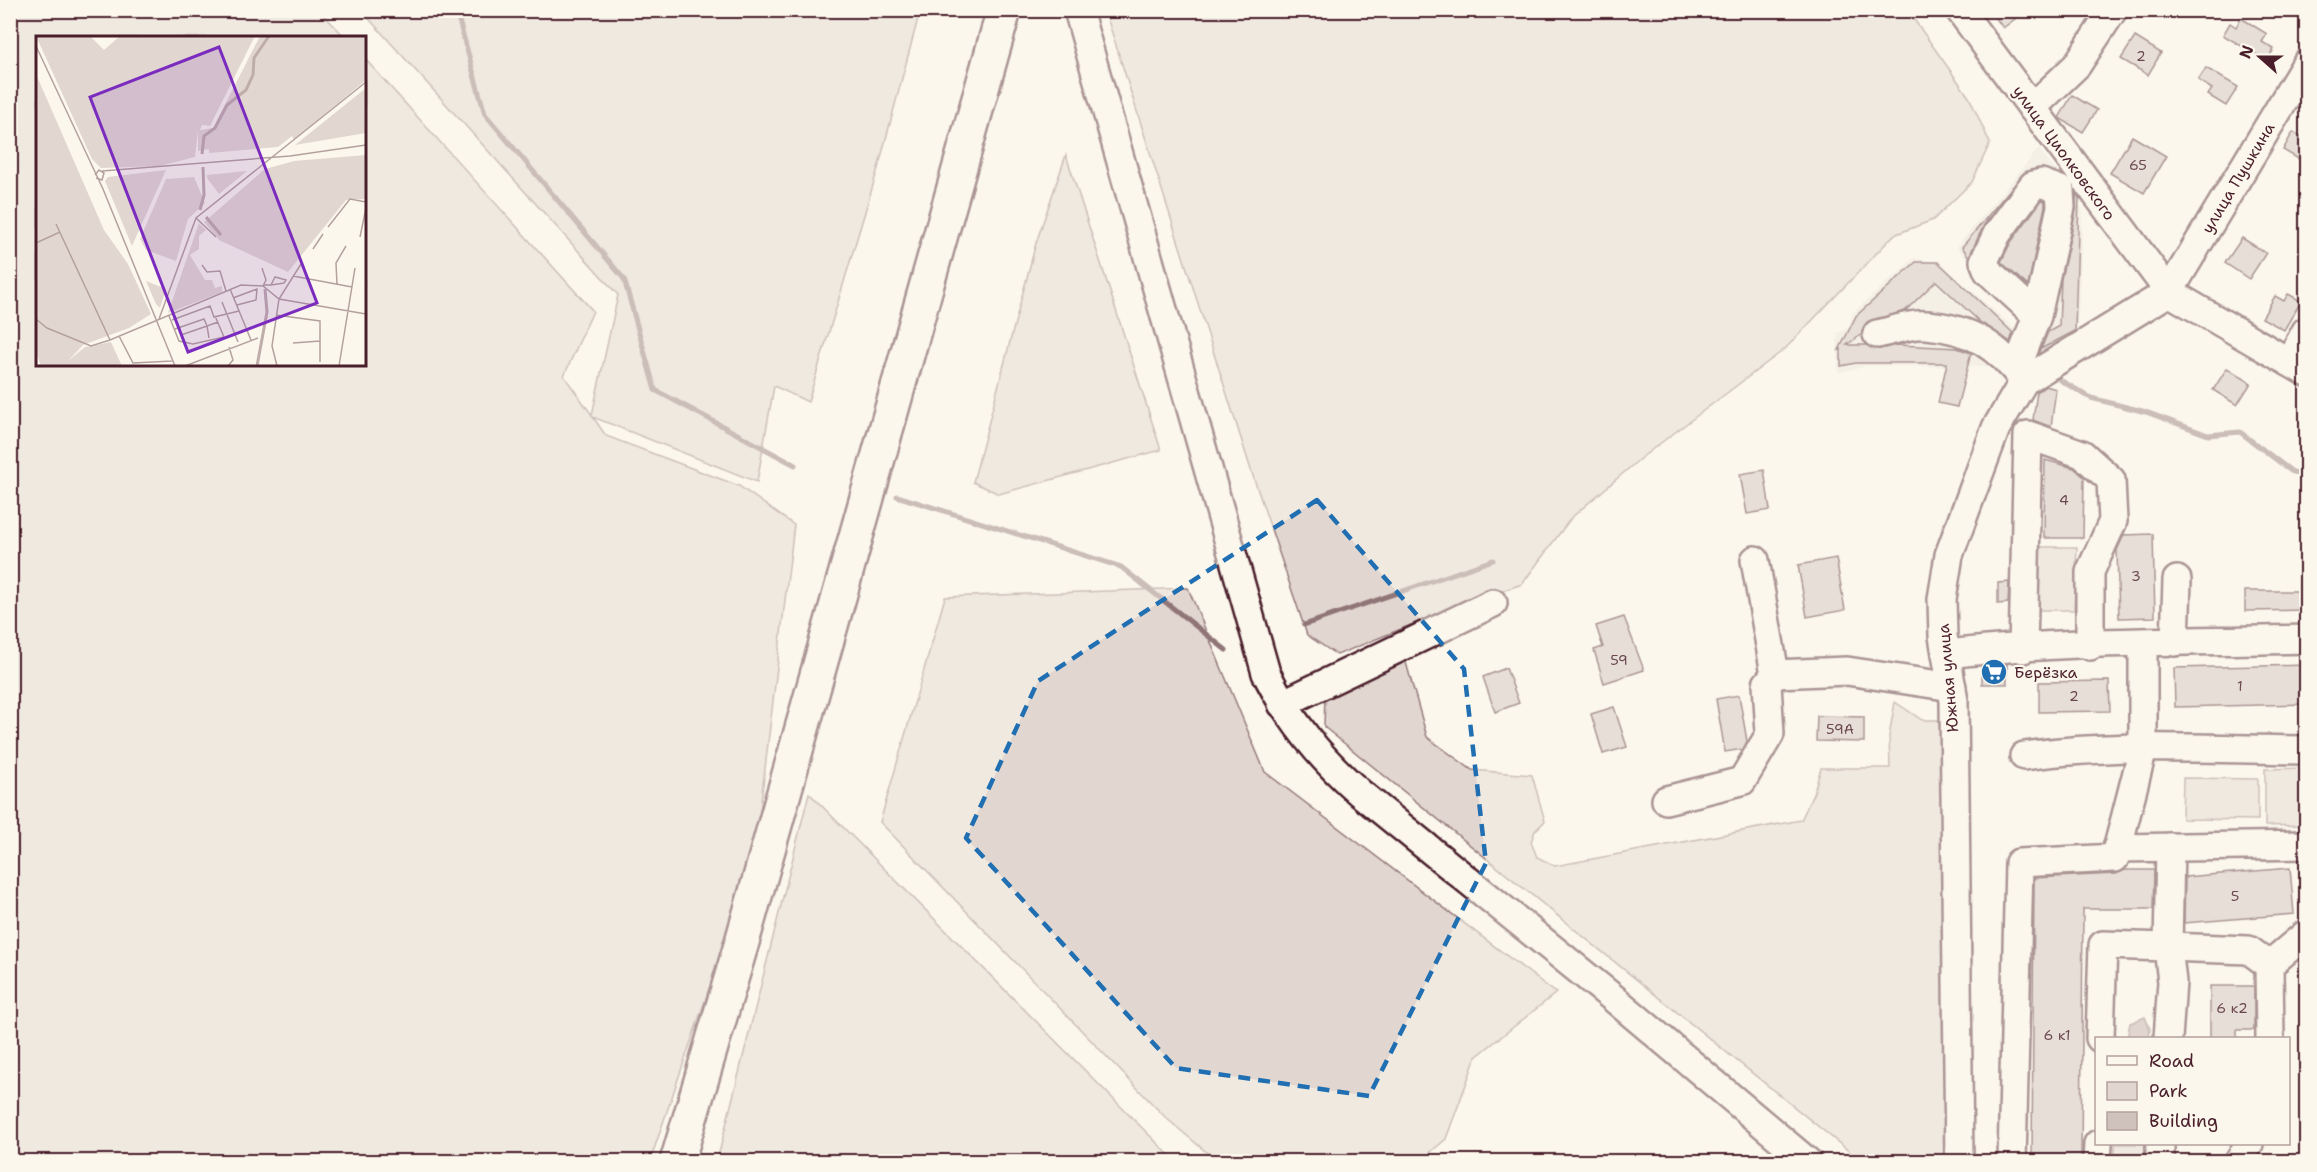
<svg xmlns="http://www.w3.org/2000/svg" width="2317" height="1172" font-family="'Shantell Sans',sans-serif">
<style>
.built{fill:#eee7de}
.green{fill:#e2d7d0;stroke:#967b7e;stroke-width:1.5}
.water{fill:#bfadaa;stroke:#907477;stroke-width:1.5}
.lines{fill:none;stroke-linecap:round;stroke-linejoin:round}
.stream{stroke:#907477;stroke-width:5}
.building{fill:#cfc2bc;stroke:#4a1f2b;stroke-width:1.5}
.minor-casing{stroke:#4a1f2b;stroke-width:32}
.major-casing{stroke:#4a1f2b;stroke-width:38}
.minor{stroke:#fbf7ec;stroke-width:27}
.major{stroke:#fbf7ec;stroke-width:33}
.marked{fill:none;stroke:#1f6fb2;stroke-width:4.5;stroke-dasharray:12 8;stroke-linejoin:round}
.labels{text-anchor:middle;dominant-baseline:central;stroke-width:4.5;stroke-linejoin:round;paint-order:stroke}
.number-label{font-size:14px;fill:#6b484f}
.street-label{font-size:16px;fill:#4a1f2b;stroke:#fbf7ec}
.poi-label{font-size:16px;fill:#4a1f2b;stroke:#fbf7ec;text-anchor:start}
.inset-river{fill:none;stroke:#bfadaa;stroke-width:3}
.inset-road{fill:none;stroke:#b4a19f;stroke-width:1.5}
.view{fill:#7b2cbf;fill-opacity:0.15;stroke:#7b2cbf;stroke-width:3}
.inset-edge{fill:none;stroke:#4a1f2b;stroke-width:3}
</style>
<rect width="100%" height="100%" fill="#fbf7ec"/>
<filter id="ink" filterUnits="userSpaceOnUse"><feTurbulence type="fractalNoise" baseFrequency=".0167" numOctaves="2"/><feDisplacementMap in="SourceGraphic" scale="12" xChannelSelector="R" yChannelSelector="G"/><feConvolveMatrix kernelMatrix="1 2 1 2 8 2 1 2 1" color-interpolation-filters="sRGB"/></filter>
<g filter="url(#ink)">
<g class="built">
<polygon points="2039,148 2083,210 2077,341 2032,357 2030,333 1956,247"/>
<polygon points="1914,258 1941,263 2022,335 2010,366 1995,370 1989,367 1867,366 1838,373 1837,333 1849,328 1852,313"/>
</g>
<g class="green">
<polygon points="10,11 320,11 345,37 38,38 38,364 364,364 365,59 593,311 564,376 592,415 618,295 362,11 920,11 879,165 808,402 774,386 757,482 593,417 606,436 739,486 794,525 758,827 710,986 650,1161 11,1161"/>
<polygon points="1105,11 1908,11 1969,97 1990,143 1972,182 1933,220 1894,235 1785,349 1641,458 1571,518 1522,584 1450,609 1337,655 1307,635 1251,470"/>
<polygon points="1066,155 1161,450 999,494 973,482 1036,243"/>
<polygon points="2035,547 2077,547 2074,610 2033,610"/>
<polygon points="1188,588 1265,772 1556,993 1476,1057 1446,1139 1420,1161 1217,1161 1166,1118 880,822 945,597"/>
<polygon points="1405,659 1427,737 1472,770 1532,775 1545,821 1535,831 1531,842 1537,857 1555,866 1801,820 1814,792 1821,768 1890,768 1889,736 1895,702 1922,720 1948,720 1944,1161 1861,1161 1324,727 1325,695"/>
<polygon points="2306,768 2306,825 2265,826 2265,769"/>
<polygon points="2183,778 2258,779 2258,820 2182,819"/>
<polygon points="809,793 1175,1161 717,1161"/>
<polygon points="2115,1144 2149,1144 2149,1158 2115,1160"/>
</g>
<polygon class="water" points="2145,1017 2150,1029 2149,1038 2127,1038 2130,1023"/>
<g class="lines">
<g class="stream">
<polyline points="456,10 485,114 624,279 655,390 795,465"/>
<polyline points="2053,376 2091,398 2146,412 2208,435 2240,432 2291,471 2306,478"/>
<polyline points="897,496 1121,567 1226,650"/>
<polyline points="1304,625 1493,560"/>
</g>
</g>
<g class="building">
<polygon points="1990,10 2027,10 2003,28"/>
<polygon points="2241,18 2267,34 2262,42 2274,49 2267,61 2223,35 2230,23 2236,27"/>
<polygon points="2135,37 2161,53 2148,75 2121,59"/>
<polygon points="2206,68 2238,87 2226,106 2208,95 2212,89 2198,80"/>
<polygon points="2072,95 2097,110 2083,132 2059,118"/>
<polygon points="2293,132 2307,140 2307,164 2283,150"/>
<polygon points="2132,136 2166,156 2144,193 2110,173"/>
<polygon points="2012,187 1984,225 1969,257 1962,247"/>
<polygon points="2076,193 2079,198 2075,331 2041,349 2048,332 2059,326 2061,279 2076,210"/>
<polygon points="2042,200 2045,201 2045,206 2028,286 2001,262 2011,242"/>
<polygon points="2242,238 2266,253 2249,279 2225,263"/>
<polygon points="1916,262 1938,262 2013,333 2010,342 1981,323 1936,281 1905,311 1867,322 1862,334 1847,345 1866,345 1880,349 1896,345 1918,346 1957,348 1971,353 1957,407 1938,403 1947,363 1856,363 1841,366 1841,349 1839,350 1856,316"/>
<polygon points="2288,294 2301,301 2284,330 2262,318 2275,296 2284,301"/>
<polygon points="2227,368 2251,383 2237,405 2213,390"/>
<polygon points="2046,386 2056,389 2051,427 2033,420 2037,392"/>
<polygon points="2045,460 2074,468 2084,477 2083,538 2044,538"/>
<polygon points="1764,470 1770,510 1747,514 1740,474"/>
<polygon points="2153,534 2155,617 2119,618 2117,550 2124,535"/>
<polygon points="1836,558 1845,610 1807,617 1798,565"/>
<polygon points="2009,582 2008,603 1998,604 1998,583"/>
<polygon points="2245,591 2307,591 2307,610 2245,611"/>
<polygon points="1624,617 1644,670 1604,683 1594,650 1603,647 1596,626"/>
<polygon points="2007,664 2007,684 1982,684 1982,666"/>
<polygon points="2307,665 2307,704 2175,707 2174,668"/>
<polygon points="1506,668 1519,703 1495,712 1483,677"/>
<polygon points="2109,681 2110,711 2039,712 2039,682"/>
<polygon points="1739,695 1747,741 1743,749 1725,752 1716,699"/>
<polygon points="1614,707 1627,747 1603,754 1591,714"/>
<polygon points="1817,716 1864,717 1864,742 1816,741"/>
<polygon points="2290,868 2294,914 2184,923 2185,877"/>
<polygon points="2125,870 2154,870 2153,909 2083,909 2081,1161 2032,1161 2034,878 2116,874"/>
<polygon points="2210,986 2254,986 2254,1030 2237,1030 2237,1038 2210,1038"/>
</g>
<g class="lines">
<g class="minor-casing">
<g id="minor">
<path d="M1078 10 1266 673C1290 721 1320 758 1360 793L1612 997 1808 1162"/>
<polyline points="1961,12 2169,292 2306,372"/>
<polyline points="2032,108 2077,65 2113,10"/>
<path d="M1877 334C1892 331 1912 323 1927 325 1972 329 1998 346 2024 381"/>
<polyline points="2289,362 2306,331"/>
<polyline points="2016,370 2037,316 2061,207 2060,190 2041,183 2033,185 1997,234 1984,261 1988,271 2037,316"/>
<polyline points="1755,560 1775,674"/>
<polyline points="2175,642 2177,580"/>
<polyline points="2023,649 2028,435 2082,454 2111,480 2113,521 2090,572 2090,646"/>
<path d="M1947 654C2066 640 2187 642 2306 639"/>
<polyline points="1282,704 1493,603"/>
<path d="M2024 756C2117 743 2213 749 2306 750"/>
<polyline points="1666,800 1742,781 1770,734 1767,684 1775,674 1847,671 1952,687"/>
<polyline points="2170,847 2168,947 2249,950 2269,965"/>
<polyline points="2117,848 2306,845"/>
<polyline points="2100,1038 2103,945 2168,947 2172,982 2168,1038"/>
<polyline points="2270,1038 2269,965 2306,934"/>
<polyline points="1959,1162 1954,701 1943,636 1942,599 1949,555 1996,428 2024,381 2169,292 2306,64"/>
<polyline points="2012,1162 2019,863 2115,858 2143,749 2143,643"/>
<polyline points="2097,1162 2098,1144"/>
<polyline points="2160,1162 2160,1144"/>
<polyline points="2238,1162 2249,1144"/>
</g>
</g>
<g class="major-casing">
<polyline id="major" points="677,1162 742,942 1004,10"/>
</g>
<use href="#minor" class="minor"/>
<use href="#major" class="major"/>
</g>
</g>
<path d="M0 0H2317V1172H0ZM1317 500 1464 669 1486 863 1369 1096 1176 1068 966 838 1038 681Z" fill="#fbf7ec" fill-opacity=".55" fill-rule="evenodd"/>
<path class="marked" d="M1317 500 1464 669 1486 863 1369 1096 1176 1068 966 838 1038 681Z"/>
<defs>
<g id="supermarket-disc" transform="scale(1.35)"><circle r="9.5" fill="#1f6fb2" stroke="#fbf7ec"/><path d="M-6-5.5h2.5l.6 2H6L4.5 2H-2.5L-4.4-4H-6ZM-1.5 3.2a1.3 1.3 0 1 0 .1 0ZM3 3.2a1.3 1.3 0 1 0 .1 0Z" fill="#fff"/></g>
</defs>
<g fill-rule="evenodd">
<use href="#supermarket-disc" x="1994" y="672"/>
</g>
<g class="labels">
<g class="number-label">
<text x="2141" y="56">2</text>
<text x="2138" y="165">65</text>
<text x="2064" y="500">4</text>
<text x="2136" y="576">3</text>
<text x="1619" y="660">59</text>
<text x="2240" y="686">1</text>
<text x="2074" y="696">2</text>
<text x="1840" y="729">59А</text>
<text x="2235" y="896">5</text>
<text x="2232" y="1008">6 к2</text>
<text x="2057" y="1035">6 к1</text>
</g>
<g class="street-label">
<text transform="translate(2064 153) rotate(54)">улица Циолковского</text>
<text transform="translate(2238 178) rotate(-59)">улица Пушкина</text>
<text transform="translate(1948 678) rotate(-95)">Южная улица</text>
</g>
<g class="poi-label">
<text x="2014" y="672">Берёзка</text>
</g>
</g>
<g transform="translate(36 36)">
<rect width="330" height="330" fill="#fbf7ec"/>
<path d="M0 0H54L68 14 84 0H219L174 90 166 89 164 94 177 92 224 0H330V44L258 104 256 100 242 111 173 117V113L162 115V95L159 121 124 130 65 132 56 123ZM0 38 68 194 92 228 115 278 93 292 47 309 32 325 49 311 75 306 86 330H5L0 316ZM330 52V97L259 109ZM330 119V163L310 164 252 236 183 204 168 186 229 133 258 125ZM130 134 96 210 69 145 72 141ZM211 135 183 158 171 142V139ZM158 141 169 167 152 183 140 225 110 214 104 203 130 143ZM163 187 170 194 163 200V213L154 219 169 244H176L179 252 186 250V256L132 277ZM110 245 130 253 124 272 120 268Z" fill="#e2d7d0"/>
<path class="inset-river" d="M166 118 168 100 179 92 191 69 210 54 217 39 218 22 233 0M164 174 168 159 167 131M170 181 185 199M221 330 231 276 229 253"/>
<path class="inset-road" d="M0 10 67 153 139 330M66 135 254 120 330 109M59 139 63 134 68 137 66 144 60 142M160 182 180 201M20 188 74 304 205 249 227 250 243 263 330 278M292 191 314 163 330 166M324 201 330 172M0 207 24 196M277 213 287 198M166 229 171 236 184 235 190 255M226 232 230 244 227 250M257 240 316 251M301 248 300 227 310 210M228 249H235L248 247 250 244 239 241 235 249M194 253 215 304M197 262 221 253 220 264 201 269M186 266 202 306M240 279 284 285V326M133 280 143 305 157 308 188 301 179 280M0 283 11 292 55 310 74 304M123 283 160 182 330 46M136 284 174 270 178 281 203 275M139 293 168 283 171 290 145 299 148 306M83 300 97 327 136 325M173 302 171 290 182 286M257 307 284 305M149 330 222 302M192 330 197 324 193 311M241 330 236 310 243 263 265 228M303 330 319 232"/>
<path class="view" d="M183 11 281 267 152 316 54 61Z"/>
<rect width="330" height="330" class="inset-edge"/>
</g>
<rect width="2317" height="1172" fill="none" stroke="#fbf7ec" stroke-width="36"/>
<rect x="18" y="18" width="2281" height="1136" fill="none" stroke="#4a1f2b" stroke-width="2" filter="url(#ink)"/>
<rect x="2095" y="1037" width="195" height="108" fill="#fbf7ec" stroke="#b4a19f" stroke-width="1.5"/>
<rect x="2107" y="1056" width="30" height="9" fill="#fbf7ec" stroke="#b4a19f" stroke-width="1.5"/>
<text x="2149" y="1067" font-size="18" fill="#4a1f2b">Road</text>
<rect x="2107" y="1082" width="30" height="18" fill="#e2d7d0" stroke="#b4a19f" stroke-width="1.5"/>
<text x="2149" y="1097" font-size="18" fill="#4a1f2b">Park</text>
<rect x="2107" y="1112" width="30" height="18" fill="#cfc2bc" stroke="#b4a19f" stroke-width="1.5"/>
<text x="2149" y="1127" font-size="18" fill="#4a1f2b">Building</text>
<g transform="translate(2260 57) rotate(291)" stroke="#fbf7ec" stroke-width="4.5" paint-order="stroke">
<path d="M0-4.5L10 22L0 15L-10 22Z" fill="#4a1f2b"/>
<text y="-9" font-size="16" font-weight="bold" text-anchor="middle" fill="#4a1f2b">N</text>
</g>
</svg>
